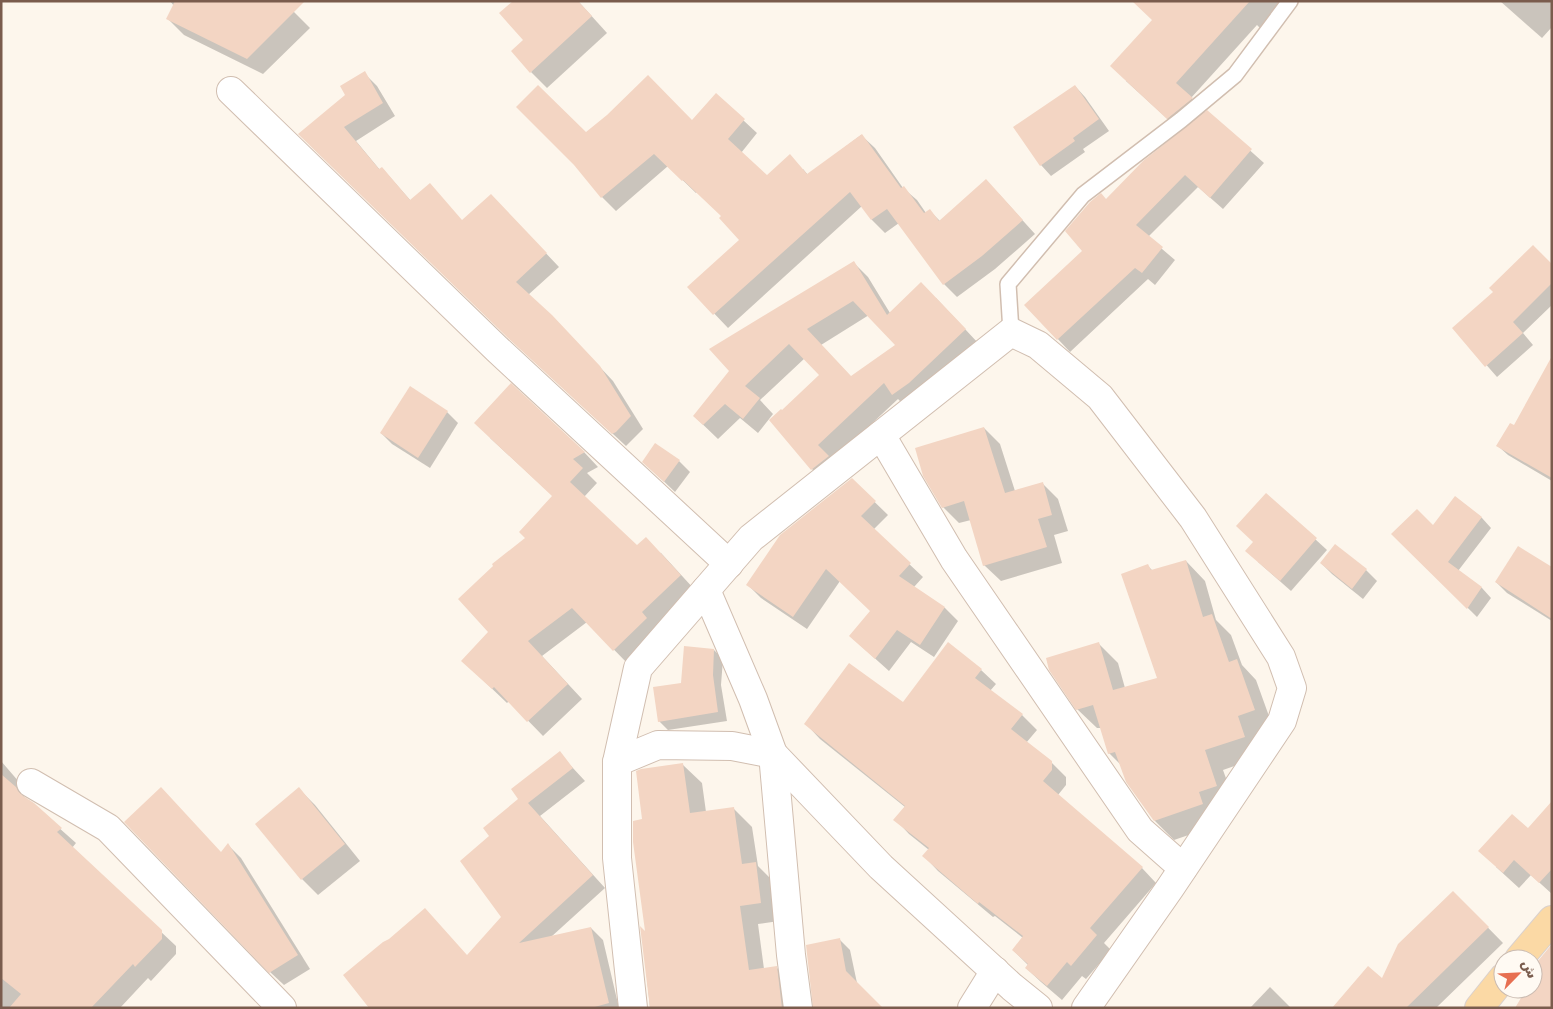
<svg xmlns="http://www.w3.org/2000/svg" width="1553" height="1009" font-family="'DejaVu Sans','Noto Sans Arabic',sans-serif">
<style>
.shadow{fill:#0003;fill-rule:evenodd}
.building{fill:#f3d5c3;fill-rule:evenodd}
.lines{fill:none;stroke-linecap:round;stroke-linejoin:round}
.service-casing{stroke:#d1beb0;stroke-width:18}
.minor-casing{stroke:#d1beb0;stroke-width:30}
.primary-casing{stroke:#dad1cd;stroke-width:30}
.service{stroke:#fff;stroke-width:15}
.minor{stroke:#fff;stroke-width:28}
.primary{stroke:#fbd9a5;stroke-width:28}
</style>
<rect width="100%" height="100%" fill="#fdf6ec"/>
<g class="shadow">
<polygon points="170,1 283,1 310,28 263,74 184,35 168,19 174,6"/>
<polygon points="578,1 607,33 547,88 531,72"/>
<polygon points="1153,1 1290,1 1264,32 1257,25 1191,98 1206,113 1207,112 1264,163 1223,209 1198,187 1148,237 1175,260 1155,285 1148,279 1070,352 1026,305 1083,251 1107,200 1182,132 1126,81 1153,20"/>
<polygon points="1500,1 1552,1 1552,27 1542,38"/>
<polygon points="364,73 377,86 395,116 356,141 380,170 382,168 411,201 463,221 504,209 559,267 528,295 565,330 613,381 643,429 626,446 522,350 312,147 347,95"/>
<polygon points="1075,86 1085,97 1109,131 1083,149 1085,152 1051,176 1041,165"/>
<polygon points="716,95 757,133 741,153 766,177 803,169 808,175 861,135 875,148 903,188 917,200 926,213 930,211 940,221 999,194 1035,234 995,269 957,297 944,284 899,223 885,233 872,220 862,206 728,328 689,287 740,240 723,217 697,192 696,193 668,166 616,211 602,197 575,164 586,134 692,122"/>
<path d="M853 262 868 277 890 313 936 298 979 344 908 409 898 399 832 461 827 484 812 469 771 420 782 412 821 375 805 358 760 400 773 414 758 433 740 418 718 439 694 416ZM869 315 897 345 851 377 821 345Z"/>
<polygon points="1552,265 1552,305 1523,333 1533,345 1497,377 1454,328"/>
<polygon points="1552,386 1552,481 1508,455 1498,446"/>
<polygon points="410,388 447,412 458,423 430,468 392,444 381,433"/>
<polygon points="984,428 1000,444 1015,491 1042,483 1058,499 1068,531 1054,535 1062,563 1001,581 984,565 971,520 959,523 943,507"/>
<polygon points="490,438 584,452 598,467 587,473 597,483 584,497 637,547 661,553 695,590 655,627 661,633 628,664 587,622 542,656 582,699 543,736 509,701 507,703 463,661 490,632 527,538 553,496"/>
<polygon points="679,461 690,472 675,492 654,472"/>
<polygon points="852,480 888,515 873,530 923,577 914,587 945,608 958,621 934,657 911,642 889,671 850,636 871,611 840,581 807,629 761,598 748,585"/>
<polygon points="1266,494 1327,550 1291,591 1258,562 1255,542"/>
<polygon points="1456,498 1482,518 1491,528 1458,571 1482,588 1491,598 1477,617 1393,534 1433,527"/>
<polygon points="1186,561 1205,581 1216,620 1231,635 1242,665 1256,680 1274,730 1263,756 1223,770 1236,806 1221,824 1174,840 1155,821 1122,766 1109,753 1101,728 1097,728 1077,709 1099,644 1118,663 1125,688 1159,679 1148,566 1153,571"/>
<polygon points="1321,563 1366,570 1377,581 1363,599 1332,574"/>
<polygon points="1552,569 1552,621 1507,593 1496,582"/>
<polygon points="714,650 723,659 721,685 727,721 668,730 659,721 682,684"/>
<polygon points="981,670 996,684 990,691 1022,715 1037,730 1026,743 1051,762 1066,777 1066,785 1058,795 1142,868 1156,883 1104,943 1111,950 1086,979 1082,976 1062,1000 1041,982 1026,968 1028,965 1013,950 1023,938 995,916 993,917 938,871 924,856 929,850 909,834 895,819 905,807 820,739 806,724 903,704"/>
<polygon points="559,753 585,781 540,816 605,888 551,937 591,928 603,940 619,1008 371,1008 468,957 503,917 491,836"/>
<polygon points="1,761 26,790 21,794 76,843 72,848 176,946 176,954 151,981 148,978 120,1008 1,1008"/>
<polygon points="683,765 702,783 706,812 733,808 752,827 758,866 774,882 779,921 758,924 764,969 776,967 795,986 798,1008 650,1008 642,929 647,934 644,820"/>
<polygon points="299,789 315,805 360,861 318,895 302,879"/>
<polygon points="1552,822 1552,894 1531,875 1519,888 1496,867 1528,830"/>
<polygon points="228,845 241,858 310,969 284,985 270,972"/>
<polygon points="1453,892 1503,943 1436,1008 1333,1008 1383,980"/>
<polygon points="839,939 850,950 857,983 817,1008"/>
<polygon points="1270,987 1291,1008 1250,1008"/>
</g>
<g class="building">
<polygon points="175,1 305,1 247,59 166,19"/>
<polygon points="513,1 578,1 592,16 530,73 511,51 523,40 499,13"/>
<polygon points="1132,1 1250,1 1176,83 1193,98 1167,119 1110,66 1152,20"/>
<polygon points="365,71 383,103 344,127 379,169 382,167 410,200 430,183 462,220 491,194 547,253 516,282 552,315 600,366 631,416 616,432 612,434 508,338 298,134 345,95 340,86"/>
<polygon points="648,75 692,120 716,93 745,119 728,139 767,175 790,154 807,174 862,134 901,188 904,186 924,213 930,209 939,221 986,179 1023,220 982,256 943,285 887,209 871,220 850,192 713,315 687,287 739,240 719,218 721,216 683,180 682,181 654,154 601,198 574,165 516,107 538,85 586,132 607,115"/>
<polygon points="1075,85 1099,119 1073,138 1075,141 1040,166 1013,127"/>
<polygon points="1207,110 1252,149 1210,198 1185,175 1136,225 1163,247 1142,273 1135,268 1057,340 1024,305 1082,251 1065,231 1090,202 1101,193 1106,199 1143,161"/>
<polygon points="1533,245 1552,264 1552,283 1513,322 1523,333 1485,367 1452,328 1493,292 1489,288"/>
<path d="M854 261 887 315 921 282 966 329 909 383 892 395 884 383 818 445 829 456 811 470 769 420 781 409 782 410 819 375 789 344 745 386 760 398 743 419 725 404 703 425 693 416 729 371 709 349ZM853 301 895 345 851 376 807 329Z"/>
<polygon points="1552,356 1552,478 1496,446 1510,423 1514,425"/>
<polygon points="511,383 585,452 573,459 583,468 570,482 637,545 646,537 681,575 642,612 647,618 613,651 572,608 528,641 568,684 527,722 494,687 492,689 461,661 488,632 458,599 493,566 492,564 525,538 519,532 552,496 474,423"/>
<polygon points="410,386 448,411 418,458 380,433"/>
<polygon points="984,427 1005,493 1043,482 1052,515 1038,519 1047,547 983,566 964,501 942,508 923,476 915,448"/>
<polygon points="655,443 680,460 664,482 642,462"/>
<polygon points="852,478 876,501 861,516 911,563 899,576 945,607 920,645 897,630 875,659 849,636 870,611 826,569 793,617 746,585 780,535"/>
<polygon points="1266,493 1317,538 1280,581 1245,551 1253,542 1236,526"/>
<polygon points="1455,496 1482,517 1448,562 1482,587 1467,609 1391,534 1417,509 1433,525"/>
<polygon points="1335,544 1367,569 1352,589 1320,563"/>
<polygon points="1518,546 1552,567 1552,619 1495,582"/>
<polygon points="1186,560 1203,617 1212,614 1229,662 1237,659 1255,710 1238,716 1245,737 1205,750 1217,786 1199,792 1203,804 1154,821 1126,782 1115,752 1108,754 1093,705 1076,710 1049,670 1046,658 1099,642 1113,690 1157,678 1121,574 1148,564 1151,570"/>
<polygon points="948,642 982,669 975,678 1023,714 1011,729 1052,761 1052,770 1043,781 1143,867 1090,928 1097,935 1071,966 1067,962 1047,986 1025,968 1028,964 1012,950 1023,936 979,902 978,904 922,856 929,848 893,820 905,806 804,724 849,663 903,702"/>
<polygon points="684,646 714,649 713,675 718,712 658,722 653,687 681,683"/>
<polygon points="560,751 573,768 528,803 593,875 519,943 591,927 609,1003 591,1008 369,1008 343,975 383,942 389,939 425,908 467,955 501,917 460,861 489,836 483,828 518,799 511,789"/>
<polygon points="683,763 690,813 734,807 742,864 756,862 761,903 740,906 749,970 777,966 782,1008 650,1008 640,926 645,931 633,842 633,821 642,819 636,771 641,769"/>
<polygon points="1,774 16,787 18,791 23,796 34,803 62,828 57,832 162,930 162,939 135,967 133,964 91,1008 9,1008 21,994 1,978"/>
<polygon points="161,787 221,852 228,843 298,955 269,973 124,822"/>
<polygon points="299,787 345,844 301,880 255,824"/>
<polygon points="1552,801 1552,869 1539,883 1514,860 1503,873 1478,851 1512,814 1528,828"/>
<polygon points="1453,891 1489,927 1406,1008 1332,1008 1368,966 1382,978 1398,944"/>
<polygon points="840,938 846,971 883,1008 813,1008 806,945"/>
<polygon points="1552,944 1552,1008 1515,1008 1521,998 1512,992 1514,989 1533,989 1533,967"/>
</g>
<g class="lines">
<g class="service-casing">
<polyline id="service" points="1011,332 1008,284 1083,195 1181,120 1235,75 1290,1"/>
</g>
<g class="minor-casing">
<g id="minor">
<polyline points="231,91 497,349 729,564"/>
<polyline points="881,435 954,559 1140,830 1183,868"/>
<polyline points="706,590 753,699 773,754 791,955 798,1008"/>
<polyline points="617,762 658,745 732,746 773,754 881,867 1012,987 1038,1008"/>
<polyline points="31,783 108,828 282,1008"/>
<polyline points="633,1008 617,858 617,762 638,668 751,538 1011,332 1038,345 1100,397 1193,518 1281,657 1292,688 1282,721 1170,888 1086,1008"/>
<polyline points="972,1008 995,971"/>
</g>
</g>
<g class="primary-casing">
<g id="primary">
<polyline points="1519,959 1552,920"/>
<polyline points="1479,1008 1503,978"/>
</g>
</g>
<use href="#service" class="service"/>
<use href="#minor" class="minor"/>
<use href="#primary" class="primary"/>
</g>
<rect width="1553" height="1009" fill="none" stroke="#7a5c4d" stroke-width="5"/>
<g transform="translate(1518 974) rotate(66)"><circle r="24" fill="#fffaf3" stroke="#cabbb1"/>
<path d="M0-4L9 19L0 12L-9 19Z" fill="#e76f51"/>
<text y="-8" font-size="14" font-weight="bold" text-anchor="middle" fill="#7a5c4d">ش</text>
</g>
</svg>
